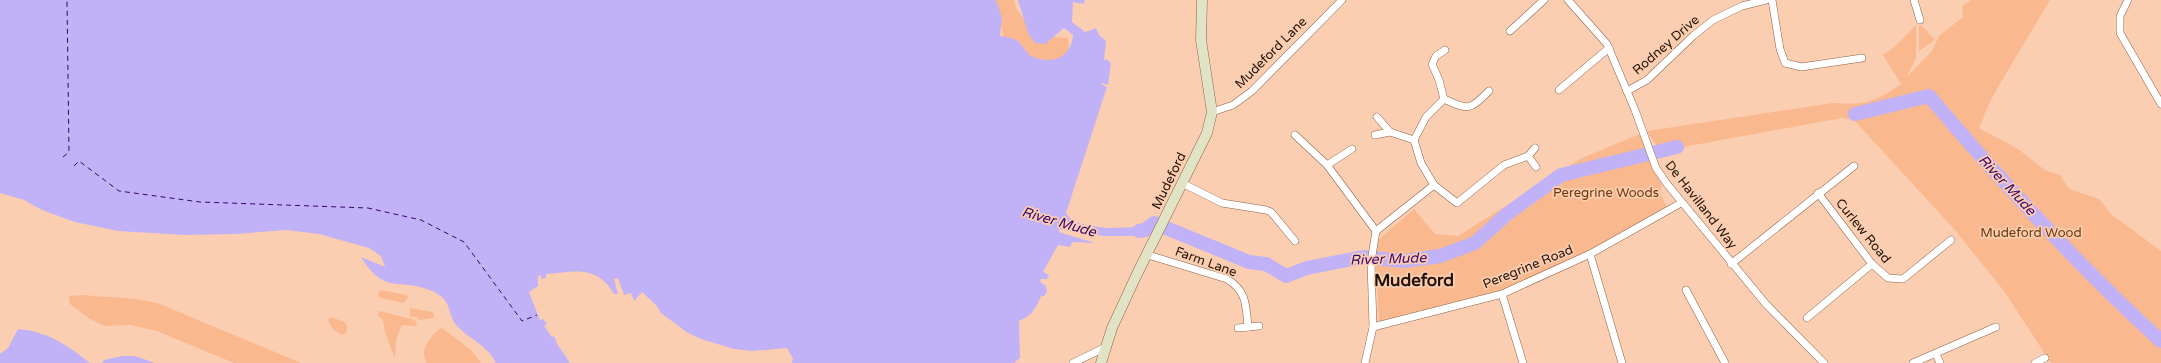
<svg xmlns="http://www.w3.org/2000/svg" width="2161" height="363" font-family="'Varela Round',sans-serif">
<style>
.green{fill:#f9b88e}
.water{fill:#c1b1f7}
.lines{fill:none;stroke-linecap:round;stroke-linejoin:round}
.river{stroke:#c1b1f7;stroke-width:14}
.ferry{stroke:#35066f;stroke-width:1;stroke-dasharray:5 4;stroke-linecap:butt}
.street-casing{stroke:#8b6348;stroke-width:8}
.secondary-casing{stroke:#8b6348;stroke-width:11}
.street{stroke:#fff;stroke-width:7}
.secondary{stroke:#e1e4c4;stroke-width:10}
.labels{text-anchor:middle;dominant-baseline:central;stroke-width:3.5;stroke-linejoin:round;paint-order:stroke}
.street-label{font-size:13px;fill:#231308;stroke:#fcceb1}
.park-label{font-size:13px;fill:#6d380b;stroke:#fcceb1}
.water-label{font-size:14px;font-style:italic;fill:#35066f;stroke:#fcceb1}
.district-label{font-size:17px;font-weight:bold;fill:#231308;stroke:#fcceb1}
</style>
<rect width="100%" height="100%" fill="#fcceb1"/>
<g class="green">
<polygon points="995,0 1014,0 1016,8 1036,36 1068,38 1069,59 1046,66 1005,42"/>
<path d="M1971 0H2050L1991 99 1979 128 2018 149 2046 171 2060 175 2069 189 2099 199 2112 215 2161 251V363H2051L2004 291 1954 229 1854 120 1842 118 1667 150 1662 155 1647 131 1833 103C1865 105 1874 103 1901 84L1883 55 1892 49 1916 25V58L1906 78 1932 51 1939 36 1963 17 1962 6Z"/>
<polygon points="1919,25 1921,25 1935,40 1919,51"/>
<polygon points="1640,134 1653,171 1662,185 1660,193 1667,207 1590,251 1500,291 1379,322 1376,269 1378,240 1414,209 1435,234 1458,236 1582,158"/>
<polygon points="380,290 407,295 408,297 404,303 381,298 378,296"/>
<path d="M84 295C110 298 136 297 160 304L301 363H234L157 331 130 325 105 326 88 318 70 304 69 296Z"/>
<polygon points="410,308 433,312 434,318 419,320 417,317 410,317"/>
<polygon points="380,311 415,320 417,324 416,326 402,325 396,340 395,359 385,332 383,320 377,315"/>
<polygon points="331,317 345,322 347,327 346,333 341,335 332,328 328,320"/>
<path d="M442 328 471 350 481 363H426C426 360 424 356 424 354 424 345 434 331 442 328Z"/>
</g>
<g class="water">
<path d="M0 0H996L1002 18 1000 36C1007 37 1015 38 1020 43 1025 49 1028 56 1036 58 1055 64 1071 56 1073 35L1064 28 1045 44 1035 43 1028 33 1018 0H1085L1084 4 1073 2 1072 22 1085 32 1096 28 1099 35 1106 41 1104 60 1106 59 1111 63 1108 85 1102 83V85L1107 87 1066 213 1072 221 1086 225 1106 228 1142 227 1157 218 1145 236H1104L1059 229V232L1095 243 1072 242 1070 247 1058 245 1043 272 1049 275 1047 279H1041L1040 282 1046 286 1047 292 1044 296H1041C1036 309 1032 315 1019 321L1020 358 1014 363H792L793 359 787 348 752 351 734 349 701 339 688 333 661 313 656 305 642 292 634 301 631 293 624 295 618 278 614 279 618 294H614C596 264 575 272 546 274V278L541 279V275L538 276V286L529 292 540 320 543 319 547 324 544 326 552 337 554 336 556 340V342L570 363H496C488 346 471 340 458 327 446 315 454 300 432 291 399 277 385 296 361 257L385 267 381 256 369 248 319 234 286 230 236 234 185 235 118 231 75 222 42 210 24 200 0 193Z"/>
<path d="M18 329C49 332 65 344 90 363H0V340V354L8 348Z"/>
<polygon points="123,356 135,356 155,363 102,363 104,360"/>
</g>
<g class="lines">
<g class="river">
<path d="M1855 114 1929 96C2001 181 2078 266 2161 341"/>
<polyline points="1139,231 1145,230 1154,223 1249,262 1266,264 1286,276 1307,268 1363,257 1403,261 1440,256 1475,243 1507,214 1561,175 1677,147"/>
</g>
<g class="ferry">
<polyline points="63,157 69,152 67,0"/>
<polyline points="74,166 79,161 119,191 200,202 368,208 421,220 464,242 522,321 537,315"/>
</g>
<g class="street-casing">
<g id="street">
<polyline points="1568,0 1607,44 1635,110 1656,168 1667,184 1765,303 1824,363"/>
<polyline points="1772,0 1780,49 1785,63 1801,67 1862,58"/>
<polyline points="1914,0 1920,20"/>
<polyline points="2128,0 2120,16 2120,33 2161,104"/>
<polyline points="1510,31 1544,0"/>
<polyline points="1445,50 1436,56 1432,64 1439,80 1444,99 1426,117 1414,140 1421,163 1434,185 1457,203 1504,165 1528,156 1535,148"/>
<polyline points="1559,90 1609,48"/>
<polyline points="1627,91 1647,80 1693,36 1713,20 1742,6 1766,0"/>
<path d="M1444 99C1470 111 1469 110 1489 91"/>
<polyline points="1212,112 1233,105 1252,91 1342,0"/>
<polyline points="1377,117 1390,132 1414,140"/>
<polyline points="1295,135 1327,165 1376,231"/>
<polyline points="1375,135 1390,132"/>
<polyline points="1528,156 1536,167"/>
<polyline points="1327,165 1352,149"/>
<polyline points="1182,183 1222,203 1266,210 1271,212 1295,241"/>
<polyline points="1818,193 1872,264 1888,278 1903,279 1951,240"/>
<polyline points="1590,254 1622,363"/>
<path d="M1148 255 1227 279C1247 291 1246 306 1248 327"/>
<polyline points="1731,264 1854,166"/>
<polyline points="1686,290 1725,363"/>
<polyline points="1502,294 1523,363"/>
<polyline points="1807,318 1872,264"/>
<polyline points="1373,327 1502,294 1590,254 1681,203"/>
<polyline points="1238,328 1259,326"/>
<polyline points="1936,354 1940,363"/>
<polyline points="1073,363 1106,347"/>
<polyline points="1365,363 1373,327 1371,262 1376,231 1434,185"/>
<polyline points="1913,363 1996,327"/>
<polyline points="2035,363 2045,358"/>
</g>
</g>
<g class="secondary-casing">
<polyline id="secondary" points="1101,363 1112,328 1137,274 1207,133 1212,112 1201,40 1202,0"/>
</g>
<use href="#street" class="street"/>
<use href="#secondary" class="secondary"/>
</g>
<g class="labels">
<g class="street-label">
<text transform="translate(1666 45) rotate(-41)">Rodney Drive</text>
<text transform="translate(1271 53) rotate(-45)">Mudeford Lane</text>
<text transform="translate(1169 181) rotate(-64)">Mudeford</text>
<text transform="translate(1701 205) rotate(52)">De Havilland Way</text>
<text transform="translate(1863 231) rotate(51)">Curlew Road</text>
<text transform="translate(1206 262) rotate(20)">Farm Lane</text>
<text transform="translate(1528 267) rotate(-22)">Peregrine Road</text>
</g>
<g class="park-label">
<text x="1606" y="193">Peregrine Woods</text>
<text x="2031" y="233">Mudeford Wood</text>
</g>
<g class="water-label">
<text transform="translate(2007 185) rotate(47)">River Mude</text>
<text transform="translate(1059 222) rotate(16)">River Mude</text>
<text transform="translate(1388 259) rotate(-2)">River Mude</text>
</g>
<g class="district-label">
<text x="1414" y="280">Mudeford</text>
</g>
</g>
</svg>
